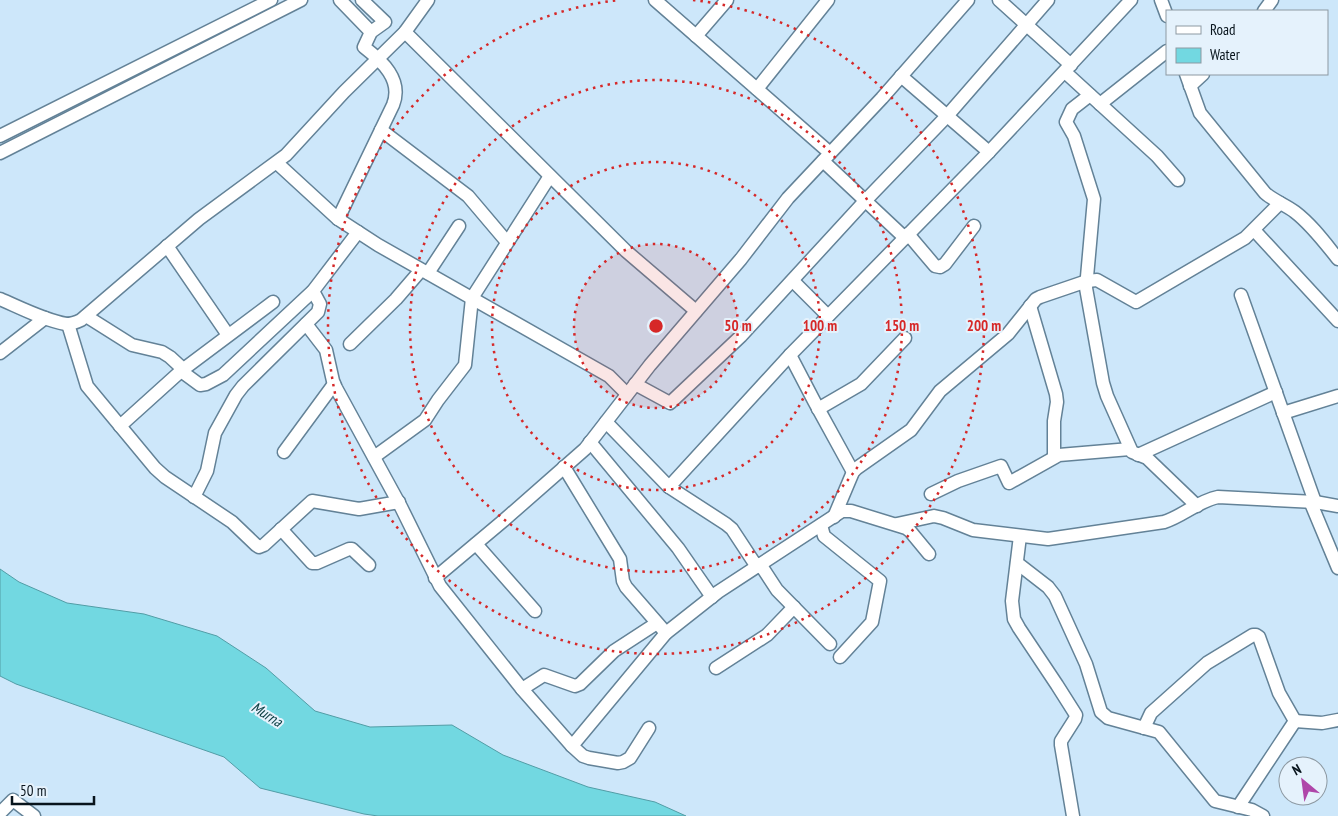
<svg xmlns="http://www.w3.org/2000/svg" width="1338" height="816" font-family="'PT Sans Narrow',sans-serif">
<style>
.water{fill:#72d8e1;stroke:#529da6}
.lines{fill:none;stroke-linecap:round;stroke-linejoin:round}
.minor-casing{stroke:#638297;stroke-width:15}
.minor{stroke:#fff;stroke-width:12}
.ring{fill:none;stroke:#d62828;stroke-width:2.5;stroke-dasharray:2.5 5}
.labels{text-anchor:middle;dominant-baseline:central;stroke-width:4;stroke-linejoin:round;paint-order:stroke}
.water-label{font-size:15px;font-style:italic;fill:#083b3f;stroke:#e5f2fc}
.centre{fill:#d62828;stroke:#e5f2fc;stroke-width:2.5}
.ring-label{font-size:15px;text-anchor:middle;font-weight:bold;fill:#d62828;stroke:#e5f2fc;stroke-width:4;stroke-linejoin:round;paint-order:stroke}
</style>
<rect width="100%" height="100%" fill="#cde7fa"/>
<polygon class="water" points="0,569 19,582 67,603 144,614 217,636 266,668 315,711 370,727 452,725 503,755 588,787 655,802 686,816 378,816 364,814 260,788 224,757 16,684 0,676"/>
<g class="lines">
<g class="minor-casing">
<g id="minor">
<polyline points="340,0 371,32"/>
<polyline points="655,0 830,153"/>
<polyline points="999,0 1071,65"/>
<polyline points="1161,0 1167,16"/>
<polyline points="1264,11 1272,0"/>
<polyline points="405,32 626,251 696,311"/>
<polyline points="696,36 727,0"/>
<polyline points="1065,72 1157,156 1178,180"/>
<path d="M1186 74 1200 113 1265 193C1274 201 1286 205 1295 212 1312 225 1325 243 1338 259"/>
<polyline points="901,76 989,152"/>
<polyline points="1190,86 1203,74"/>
<polyline points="757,89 828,0"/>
<polyline points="1090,95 1072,109 1066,122 1074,136 1094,199 1086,288 1103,383 1107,396 1132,452 1147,458 1197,506"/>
<polyline points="1100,104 1167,51"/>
<polyline points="381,130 468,196 507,242"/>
<polyline points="0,136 271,0"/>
<polyline points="0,153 301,0"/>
<polyline points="823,161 905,238"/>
<polyline points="277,163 338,219 378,245 609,376 627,394"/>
<path d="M338 219 393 105C403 80 382 61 364 47L371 32 385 22 362 0"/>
<polyline points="1254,230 1338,321"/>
<polyline points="908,234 935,266 940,267 945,264 974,226"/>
<polyline points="167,246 228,335"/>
<polyline points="428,273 459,226"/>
<polyline points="793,281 828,316"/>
<polyline points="1241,295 1315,502"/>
<path d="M0 299C21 308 44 320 66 324 72 324 77 322 81 320L199 219 286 155 344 92 405 32 428 0"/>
<polyline points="1030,306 1056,394 1057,402 1054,421 1054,457"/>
<polyline points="86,316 132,345 162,352 170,357 183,369"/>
<polyline points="68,324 87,386 155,468 165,477 232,522 256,545 259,547 264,545 312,501 359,509 399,502"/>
<polyline points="306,324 326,350 333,381 336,388 401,507 440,586 522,689 572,746 583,756 589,758 618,763 623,762 630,758 649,728"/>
<polyline points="350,344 396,299 421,270"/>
<polyline points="0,353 45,318"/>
<polyline points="790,355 814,401 853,472"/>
<polyline points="181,371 200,385 206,384 223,375 313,291 358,232"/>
<polyline points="635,384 670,403 741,336 865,201 947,116 1048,0"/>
<polyline points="818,409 861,384 905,338"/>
<polyline points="1283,413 1338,396"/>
<polyline points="606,422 669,487 726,524 732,529 757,567"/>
<polyline points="120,426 181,371 273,302"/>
<polyline points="590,442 678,548 712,597"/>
<polyline points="284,452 334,384"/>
<polyline points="1138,455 1276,392"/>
<polyline points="374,457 425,420 438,400 465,365 472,298 550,176"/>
<polyline points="564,467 620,559 623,581 626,587 666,633"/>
<polyline points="669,487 790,355 989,152 1131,0"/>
<polyline points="931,494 958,481 1001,466 1009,483 1059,455 1130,449"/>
<polyline points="194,497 207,471 215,433 236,395 243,386 318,312 320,304 313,291"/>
<polyline points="1310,501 1338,568"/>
<polyline points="834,517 853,472 857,468 911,430 940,391 1008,334 1036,299 1040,297 1087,281 1097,280 1136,302 1245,238 1280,203"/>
<path d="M897 524 934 516 943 518 973 530 1048 539 1164 522C1183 516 1198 501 1218 497L1315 502 1338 506"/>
<polyline points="821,525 824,536 880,581 872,622 840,657"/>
<polyline points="281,529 312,563 317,563 349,549 352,549 369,565"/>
<polyline points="1020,536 1012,601 1014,619 1019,628 1057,685 1076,715 1075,719 1061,741 1061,745 1073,816"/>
<polyline points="476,544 535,611"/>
<polyline points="1017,563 1048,587 1055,596 1086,664 1101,712 1108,718 1159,732 1215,801 1252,810 1263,816"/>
<polyline points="760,564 777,590 830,644"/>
<polyline points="435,578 503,521 585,449 650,365 741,259 788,198 882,98 968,0"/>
<polyline points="716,668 767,635 794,607"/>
<polyline points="522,689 544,675 575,686 580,684 614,651 657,623"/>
<polyline points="1295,721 1322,723 1338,720"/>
<polyline points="1144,728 1151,713 1207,663 1253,635 1256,635 1259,637 1279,693 1295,721 1238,807"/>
<polyline points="572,746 666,633 718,592 842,511 851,511 906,528 910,531 929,554"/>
<polyline points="0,813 13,800 34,816"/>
</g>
</g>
<use href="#minor" class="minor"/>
</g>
<circle cx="656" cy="326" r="82" fill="#d62828" fill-opacity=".12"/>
<g class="ring">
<circle cx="656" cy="326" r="82"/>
<circle cx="656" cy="326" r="164"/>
<circle cx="656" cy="326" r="246"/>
<path d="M693 0A328 328 0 1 1 619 0"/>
</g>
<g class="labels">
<g class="water-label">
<text transform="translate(267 714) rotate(32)">Murna</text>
</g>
</g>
<circle cx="656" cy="326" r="8" class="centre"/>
<g class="ring-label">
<text x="738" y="331">50 m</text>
<text x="820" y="331">100 m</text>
<text x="902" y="331">150 m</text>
<text x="984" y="331">200 m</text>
</g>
<rect x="1166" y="10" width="162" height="65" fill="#e5f2fc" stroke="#8d99a2"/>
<rect x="1176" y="26" width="25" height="8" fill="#ffffff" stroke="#8d99a2"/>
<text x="1210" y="35" font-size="15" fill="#08141c">Road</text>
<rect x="1176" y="48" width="25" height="15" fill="#72d8e1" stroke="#8d99a2"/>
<text x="1210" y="60" font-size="15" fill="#08141c">Water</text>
<g transform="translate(1303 781) rotate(331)"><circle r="24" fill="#e5f2fc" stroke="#8d99a2"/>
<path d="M0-4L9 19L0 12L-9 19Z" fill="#af46a9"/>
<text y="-8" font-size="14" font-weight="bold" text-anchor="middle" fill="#08141c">N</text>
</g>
<path d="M12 796v8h82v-8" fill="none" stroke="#08141c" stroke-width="2.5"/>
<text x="20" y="796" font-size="15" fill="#08141c" stroke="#e5f2fc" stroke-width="4" paint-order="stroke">50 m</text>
</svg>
